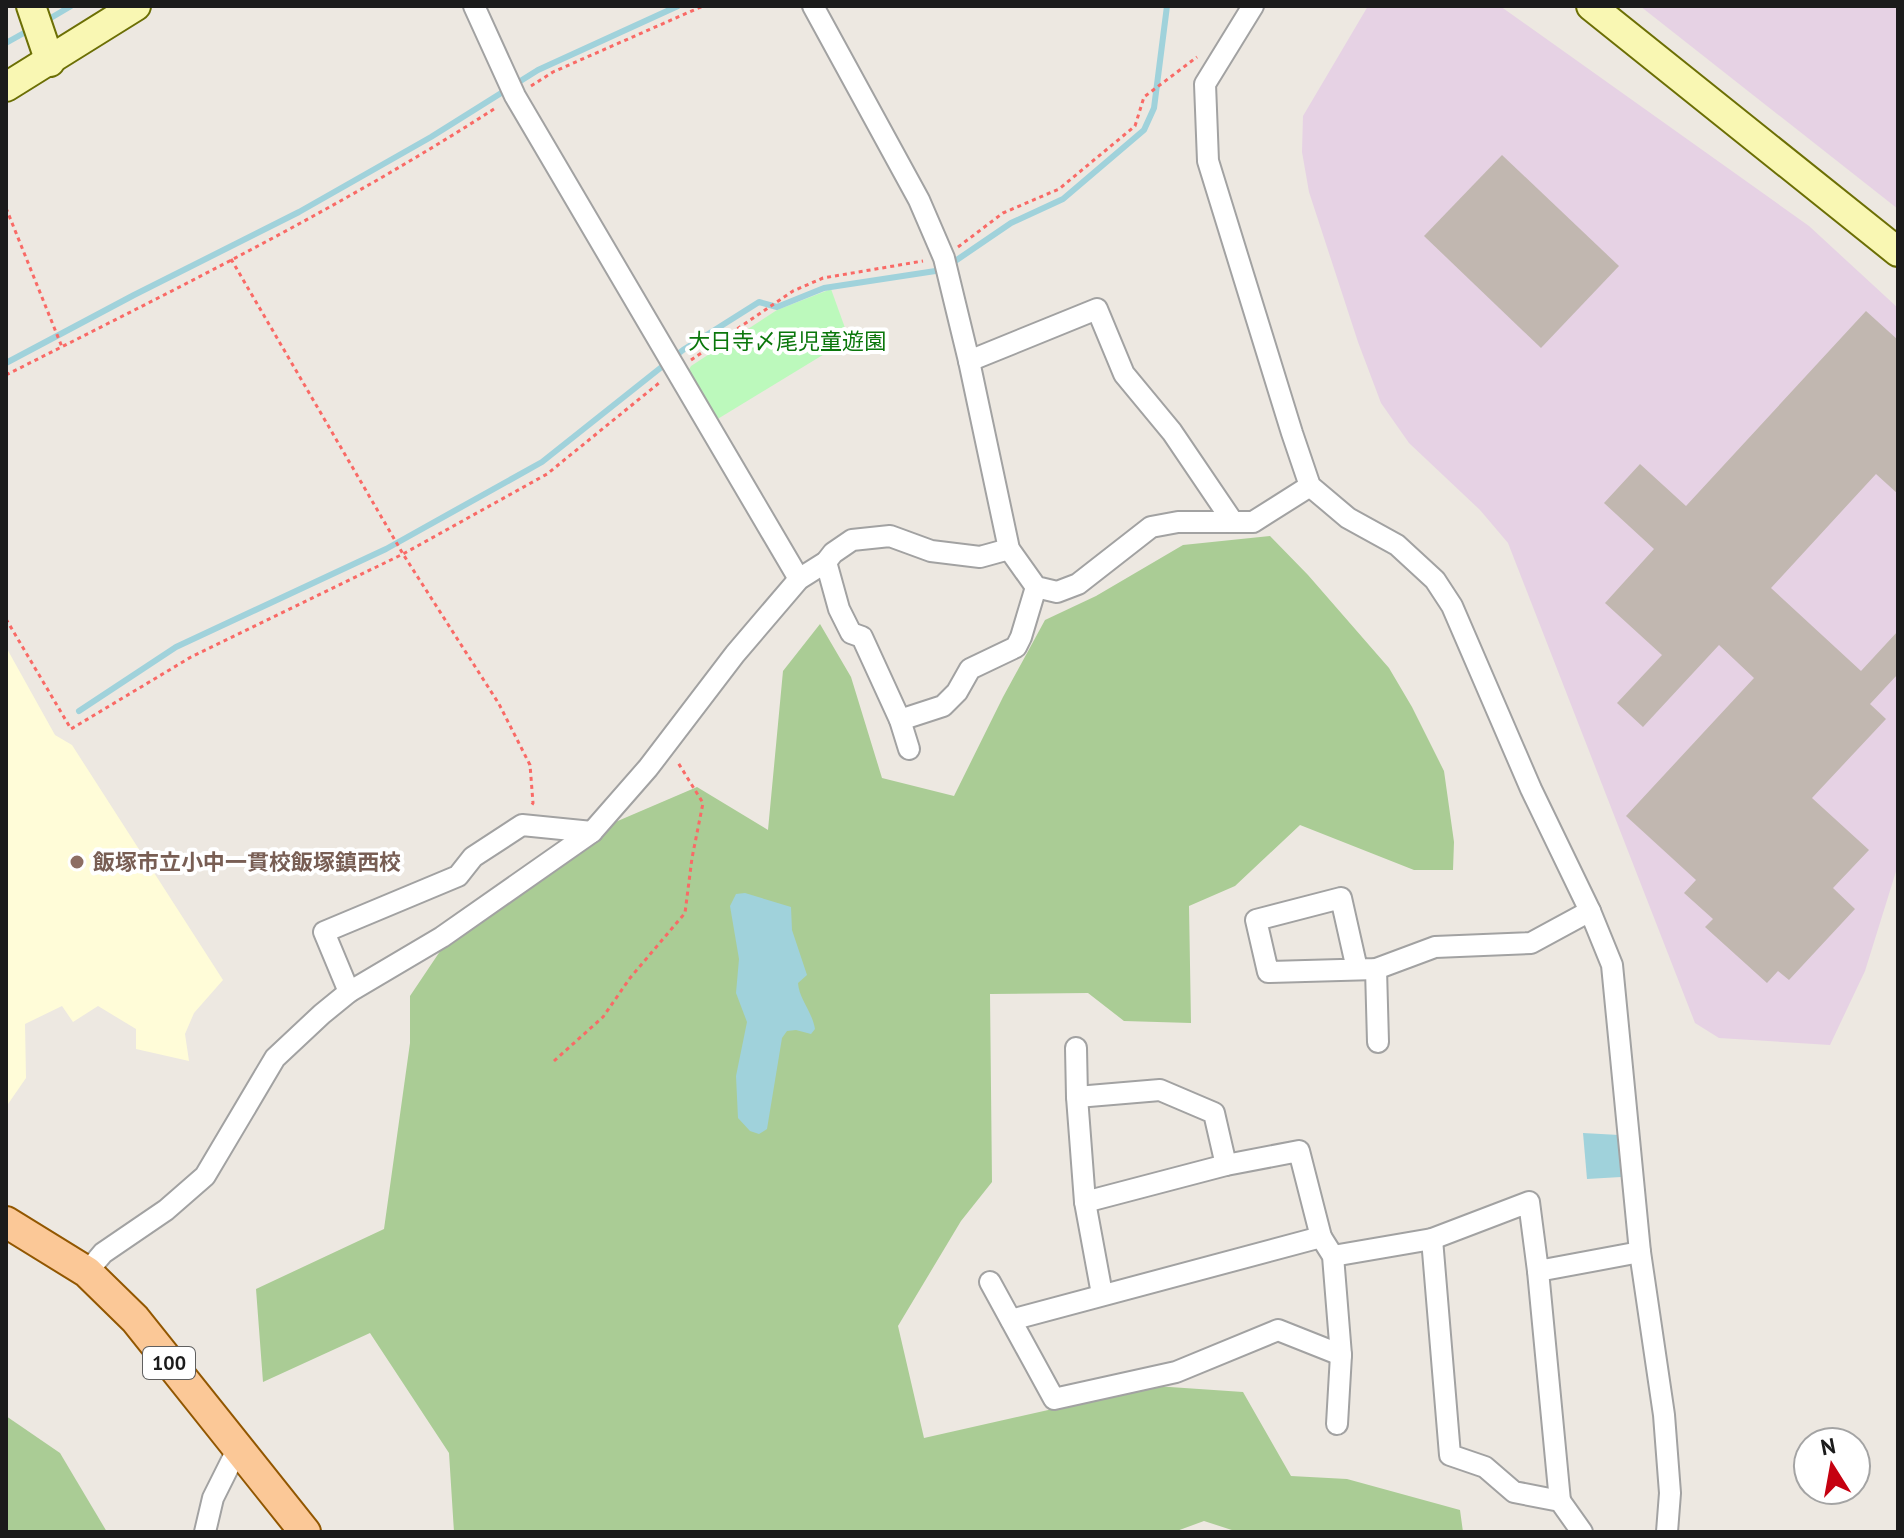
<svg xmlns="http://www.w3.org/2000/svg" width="1904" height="1538" font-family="'PT Sans','Noto Sans JP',sans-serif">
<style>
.industrial{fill:#e6d2e4}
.education{fill:#fffcd8}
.forest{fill:#aacc95}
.park{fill:#bcf9bc}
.water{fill:#a0d2db}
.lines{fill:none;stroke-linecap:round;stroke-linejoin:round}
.stream{stroke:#a0d2db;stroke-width:6}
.building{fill:#c1b7b0}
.street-casing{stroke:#a2a2a2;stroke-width:24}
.secondary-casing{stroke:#6c6f05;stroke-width:32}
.primary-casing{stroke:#925701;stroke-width:34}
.path{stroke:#f96a66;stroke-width:3;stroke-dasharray:4 4;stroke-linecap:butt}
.street{stroke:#fff;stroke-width:20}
.secondary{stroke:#f9f7b3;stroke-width:28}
.primary{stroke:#fbc897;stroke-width:30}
.education-dot{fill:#8d6e63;stroke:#fff;stroke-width:3}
.labels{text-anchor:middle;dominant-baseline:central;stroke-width:8;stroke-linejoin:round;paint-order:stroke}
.shield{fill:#fff;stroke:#5f5f5f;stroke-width:2}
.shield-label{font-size:20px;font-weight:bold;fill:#1b1b1b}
.park-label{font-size:22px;fill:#0b770c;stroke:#fff}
.education-label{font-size:22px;font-weight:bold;fill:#785e54;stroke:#fff;text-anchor:start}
</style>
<rect width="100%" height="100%" fill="#ede8e1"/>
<g class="industrial">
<polygon points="1368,6 1500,6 1809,226 1898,308 1898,865 1865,971 1830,1045 1719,1038 1695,1023 1508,543 1480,510 1409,443 1381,403 1358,342 1309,192 1302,152 1303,116"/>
<polygon points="1640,6 1898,6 1898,209"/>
</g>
<polygon class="education" points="6,647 55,735 72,745 223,980 194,1013 185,1034 189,1061 136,1049 136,1029 98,1006 73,1022 62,1006 25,1024 26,1078 6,1107"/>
<g class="forest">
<polygon points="1270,536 1308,575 1389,668 1412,707 1444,771 1454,842 1453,870 1414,870 1300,825 1235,886 1189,906 1191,1023 1124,1021 1088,993 990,994 992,1182 961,1221 898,1326 924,1438 1155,1386 1243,1392 1291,1476 1347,1479 1460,1510 1463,1532 1238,1532 1204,1521 1174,1532 454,1532 449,1453 370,1333 263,1382 256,1289 384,1229 410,1043 410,996 459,923 592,832 697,787 768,830 783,671 820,624 851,677 882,778 954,796 1003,697 1045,620 1096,596 1183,545"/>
<polygon points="6,1416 60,1453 107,1532 6,1532"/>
</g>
<polygon class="park" points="831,289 849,339 716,420 687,373 691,366 777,310"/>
<g class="water">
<path d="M745 893 791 907 792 930 807 975 798 983C799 999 812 1011 815 1029L811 1034 796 1030 787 1031 782 1038 767 1129 759 1134 750 1131 738 1118 736 1076 747 1022 736 993 739 959 730 906 736 894Z"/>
<polygon points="1583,1133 1619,1135 1621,1177 1587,1179"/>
</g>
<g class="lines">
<g class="stream">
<polyline points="44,22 71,6"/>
<polyline points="6,43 31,29"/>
<polyline points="6,363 134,295 299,212 431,137 538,70 678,6"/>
<polyline points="79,711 176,647 386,549 542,462 683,350 759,302 777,307 824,288 942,270 1011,223 1063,199 1144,130 1154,108 1167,6"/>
</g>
</g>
<g class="building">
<polygon points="1502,155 1619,266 1541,348 1424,236"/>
<polygon points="1866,311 1898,340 1898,494 1876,474 1771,588 1861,671 1898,631 1898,674 1870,704 1886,719 1812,798 1869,850 1833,888 1855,909 1789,980 1778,971 1767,983 1705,927 1713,919 1684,893 1696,880 1626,816 1754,678 1719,645 1643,727 1617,703 1662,655 1605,603 1654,549 1604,503 1640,464 1686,506"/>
</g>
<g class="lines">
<g class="street-casing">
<g id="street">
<polyline points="474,6 515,96 799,579"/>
<polyline points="813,6 919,200 944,258 969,361 1009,549 1036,587 1057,592 1078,584 1151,527 1178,522 1253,522 1310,486"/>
<polyline points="1253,6 1205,84 1208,161 1292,433 1310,486 1348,518 1397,545 1435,580 1452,606 1531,789 1590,911 1612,965 1640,1252 1664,1415 1670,1493 1667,1532"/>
<polyline points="969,361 1097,309 1124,374 1172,432 1233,522"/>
<polyline points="826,562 839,609 851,633 862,637 900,720 909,749"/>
<polyline points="900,720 943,706 957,692 970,669 1016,647 1021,637 1036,587"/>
<polyline points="1357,969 1341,898 1256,920 1268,972 1376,969 1435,947 1531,943 1590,911"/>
<polyline points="1376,969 1378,1042"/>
<polyline points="349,992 324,932 458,876 473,857 522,825 592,832"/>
<polyline points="1076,1048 1077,1097 1085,1202 1102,1294"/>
<polyline points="1077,1097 1160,1090 1214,1113 1226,1165"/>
<polyline points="1085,1202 1226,1165 1299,1151 1321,1237"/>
<polyline points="1432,1239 1450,1455 1485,1467 1514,1492 1560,1501 1582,1532"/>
<polyline points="1333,1256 1432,1239 1529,1202 1538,1271 1640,1252"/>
<polyline points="1538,1271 1560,1501"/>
<polyline points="87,1272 103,1253 166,1210 205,1176 275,1058 322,1014 349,992 442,937 592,832 648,768 735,654 799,579 826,562 833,553 852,540 890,536 931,551 980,557 1009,549"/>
<polyline points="990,1282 1054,1399 1176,1372 1278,1330 1341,1355"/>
<polyline points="1011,1320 1321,1237 1333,1256 1341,1355 1337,1424"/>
<polyline points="205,1532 213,1498 237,1450"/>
</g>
</g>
<g class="secondary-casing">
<g id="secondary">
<polyline points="31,6 50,62"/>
<polyline points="1591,6 1898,252"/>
<polyline points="6,87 136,6"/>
</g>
</g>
<g class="primary-casing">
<polyline id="primary" points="6,1222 87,1272 135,1319 305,1532"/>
</g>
<g class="path">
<polyline points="531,86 553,72 703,6"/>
<polyline points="6,208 62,347"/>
<polyline points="958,247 1003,213 1059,189 1135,126 1144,97 1197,57"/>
<polyline points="231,259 403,554 499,704 530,765 533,803 530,808"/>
<polyline points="691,360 793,291 823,278 923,261"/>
<path d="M6 375C172 291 341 208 497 107"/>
<polyline points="6,619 71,729 191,657 403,554 547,474 659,383"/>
<polyline points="554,1061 603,1017 630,978 685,913 692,858 703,803 677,761"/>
</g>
<use href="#street" class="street"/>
<use href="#secondary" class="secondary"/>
<use href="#primary" class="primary"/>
</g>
<circle class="education-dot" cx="77" cy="862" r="8"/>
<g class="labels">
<rect class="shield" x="143" y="1347" width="52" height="32" rx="6"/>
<g class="shield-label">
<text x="169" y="1363">100</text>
</g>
<g class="park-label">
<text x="787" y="341">大日寺〆尾児童遊園</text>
</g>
<g class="education-label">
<text x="93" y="862">飯塚市立小中一貫校飯塚鎮西校</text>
</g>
</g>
<rect width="1904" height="1538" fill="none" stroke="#1b1b1b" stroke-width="16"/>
<g transform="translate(1832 1466) rotate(349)"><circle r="38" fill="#ffffff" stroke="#a4a4a4" stroke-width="2"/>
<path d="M0-6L14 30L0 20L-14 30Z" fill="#c50110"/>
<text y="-12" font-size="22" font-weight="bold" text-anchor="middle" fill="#1b1b1b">N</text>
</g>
</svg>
